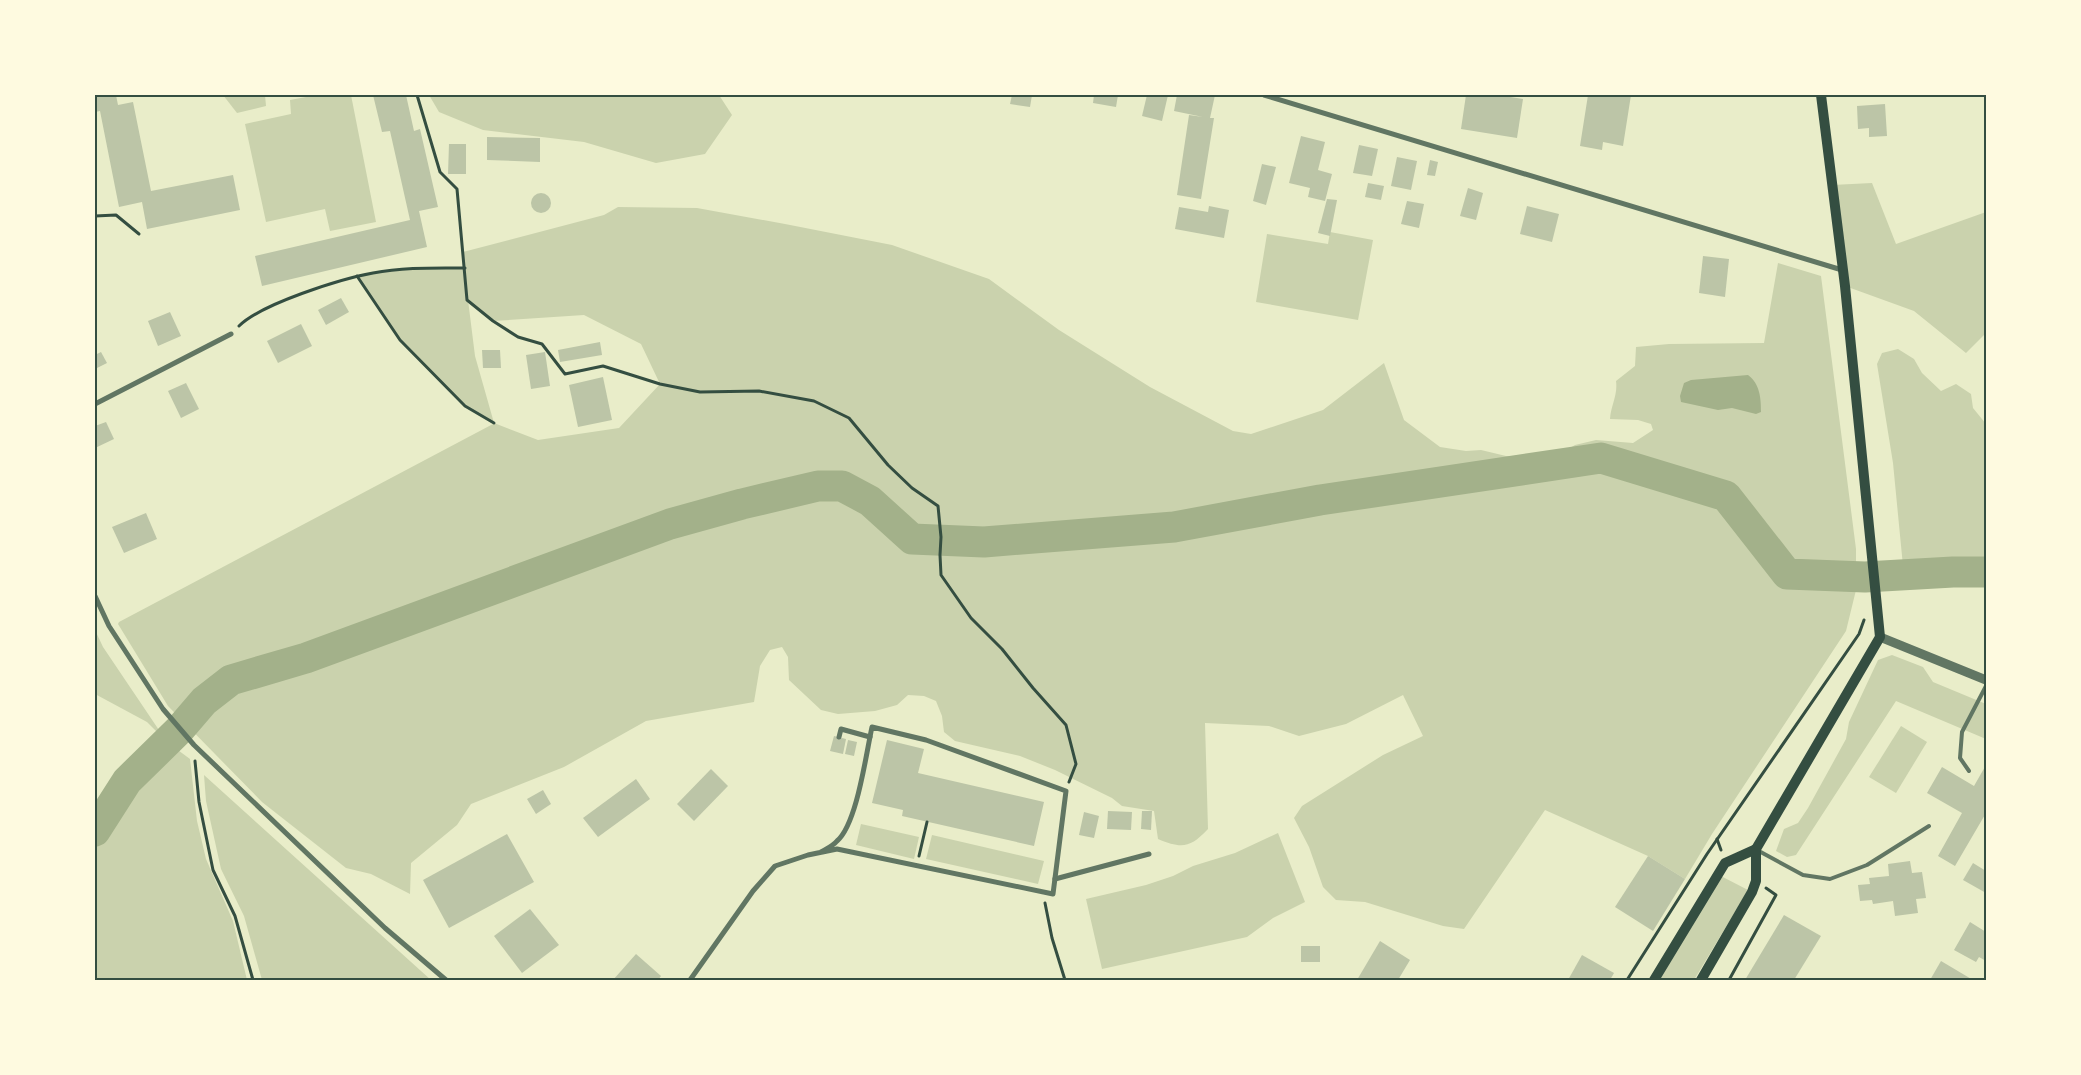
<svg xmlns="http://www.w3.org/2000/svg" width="2081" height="1075" font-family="'Source Sans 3',sans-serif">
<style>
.green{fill:#cad2ad;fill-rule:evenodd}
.water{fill:#a3b18a}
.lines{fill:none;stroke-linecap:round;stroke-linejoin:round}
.river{stroke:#a3b18a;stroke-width:31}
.building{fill:#bcc5a7}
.path{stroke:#344e41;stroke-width:3}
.service{stroke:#617663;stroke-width:4}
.minor{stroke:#617663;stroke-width:5}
.tertiary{stroke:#617663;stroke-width:9}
.secondary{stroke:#344e41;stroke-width:10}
.neatline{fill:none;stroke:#344e41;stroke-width:2}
</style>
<rect width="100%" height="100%" fill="#e9edc9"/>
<g class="green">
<polygon points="223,95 265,95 266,106 237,113"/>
<polygon points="317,95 351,95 376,222 330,231 325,209 266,222 245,124 291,114 290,100"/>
<polygon points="429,95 719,95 732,115 705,154 656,163 584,142 483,130 439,112"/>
<polygon points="1872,183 1896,244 1986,212 1986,333 1966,353 1914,311 1845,286 1832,185"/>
<path d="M618 207 697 208 785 224 892 245 989 279 1059 330 1150 387 1233 431 1251 434 1323 410 1384 363 1404 420 1440 447 1466 451 1481 450 1506 456 1540 457 1565 451 1575 445 1596 440 1633 443 1653 430 1651 424 1638 420 1610 419C1611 405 1618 395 1616 381L1635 366 1636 347 1669 344 1764 343 1778 263 1821 276 1856 549V590L1846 631 1712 834 1685 879 1648 856 1545 810 1464 929 1443 926 1365 902 1336 900 1323 887 1309 847 1294 818 1302 806 1383 755 1423 736 1403 695 1346 724 1299 736 1269 726 1205 723 1208 829C1190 848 1182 849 1158 839L1154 811 1122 806 1112 798 1055 770 1020 756 955 741 944 732 942 716 936 701 924 696 908 695 897 705 875 711 838 714 821 710 789 680 788 657 782 647 770 650 760 666 754 702 646 721 564 767 471 804 457 825 411 863 410 894 371 874 346 868 262 802 168 706 118 624 119 622 493 424 465 406 400 340 357 276C392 268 428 268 464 268L463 252 604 215ZM468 300 493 321 584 315 641 344 660 384 619 428 538 440 494 423 475 356Z"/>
<polygon points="1330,232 1373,240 1358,320 1256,302 1267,234 1328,244"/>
<polygon points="1898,349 1914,359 1922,373 1941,391 1956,384 1971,394 1973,408 1986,424 1986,572 1916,574 1903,566 1893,463 1877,364 1882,353"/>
<polygon points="95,630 103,647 167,742 190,759 197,821 206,859 233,921 247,980 95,980 95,831 127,781 167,742 147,722 95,694"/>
<polygon points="1892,655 1923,667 1933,682 1986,704 1986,739 1896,701 1796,855 1787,857 1776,851 1784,829 1798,823 1808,808 1846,739 1849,722 1878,660"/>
<polygon points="1901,726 1927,742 1896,793 1869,777"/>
<polygon points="204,775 431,980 262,980 244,916 221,869 206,801"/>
<polygon points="861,824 919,837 914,859 856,845"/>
<polygon points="1278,833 1305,902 1273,918 1247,937 1102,969 1086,899 1146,885 1173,876 1193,866 1235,853"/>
<polygon points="932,835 1044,861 1038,884 926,859"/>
<polygon points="1717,874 1748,890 1694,980 1654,980"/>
</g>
<path class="water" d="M1748 375C1760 384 1761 398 1761 412L1756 414 1732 408 1718 410 1681 402 1680 396 1684 383 1691 380Z"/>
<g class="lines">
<polyline class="river" points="95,831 127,781 180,729 204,701 231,680 306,658 670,524 742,504 818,486 842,486 870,501 912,539 984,542 1174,527 1320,500 1601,458 1726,496 1787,574 1865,577 1953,572 1986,572"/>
</g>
<g class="building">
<polygon points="95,95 116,95 118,105 133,102 151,191 233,175 240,210 147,229 142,202 119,207 100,111 95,112"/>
<polygon points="373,95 406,95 414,131 420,129 438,207 419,211 427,247 262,286 255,256 410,220 390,131 382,132"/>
<polygon points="1012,95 1032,95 1030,107 1010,104"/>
<polygon points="1094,95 1118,95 1116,107 1093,103"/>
<polygon points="1147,95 1168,95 1162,121 1142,116"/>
<polygon points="1177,95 1215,95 1210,118 1214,118 1201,199 1177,195 1189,115 1203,117 1174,111"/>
<polygon points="1466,95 1498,95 1523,99 1517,138 1461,129"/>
<polygon points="1588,95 1631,95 1623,146 1603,142 1602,150 1580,146"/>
<polygon points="1885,104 1887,136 1869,137 1869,128 1858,129 1857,106"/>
<polygon points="1301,136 1325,142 1318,170 1332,174 1325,201 1308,197 1310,188 1289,183"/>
<polygon points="487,137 540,138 540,162 487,160"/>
<polygon points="449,144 466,144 466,174 448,174"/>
<polygon points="1359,145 1378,149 1372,176 1353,173"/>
<polygon points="1397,157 1417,161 1411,190 1391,186"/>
<polygon points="1430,160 1438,162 1435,176 1427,175"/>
<polygon points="1262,164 1276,167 1266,205 1253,201"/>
<polygon points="1368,183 1384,186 1381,200 1365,197"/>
<polygon points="1468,188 1483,193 1476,220 1460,216"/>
<circle cx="541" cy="203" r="10"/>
<polygon points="1327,199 1337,200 1330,236 1318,233"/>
<polygon points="1407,201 1424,204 1419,228 1401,224"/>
<polygon points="1209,206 1229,210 1224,238 1175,229 1179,207 1208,212"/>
<polygon points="1527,206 1559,214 1552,242 1520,234"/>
<polygon points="1703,256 1729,259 1725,297 1699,293"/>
<polygon points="341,298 349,312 326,325 318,310"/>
<polygon points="170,312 181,336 158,346 148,321"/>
<polygon points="301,324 312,346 278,363 267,341"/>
<polygon points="600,342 602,355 560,362 558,350"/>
<polygon points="482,350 500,350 501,368 483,368"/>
<polygon points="101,352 107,363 95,369 95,355"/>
<polygon points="545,352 550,386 531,389 526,355"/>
<polygon points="603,377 612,420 578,427 569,385"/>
<polygon points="186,383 199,409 181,418 168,391"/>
<polygon points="106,422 114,439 95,448 95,426"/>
<polygon points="146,513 157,539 124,553 112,527"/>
<polygon points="834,736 846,739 843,754 830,751"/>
<polygon points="848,740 857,742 854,756 845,754"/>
<polygon points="887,740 924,749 918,773 1044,802 1034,846 902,816 903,810 872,803"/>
<polygon points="1986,765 1986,813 1955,866 1938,856 1962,813 1927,793 1942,767 1974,786"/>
<polygon points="711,769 728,786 694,821 677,804"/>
<polygon points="636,779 650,799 598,837 583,818"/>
<polygon points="543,790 551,804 536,814 527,799"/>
<polygon points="1108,811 1132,812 1131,830 1107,829"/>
<polygon points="1142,811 1152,811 1151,830 1141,829"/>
<polygon points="1084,812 1099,816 1094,838 1079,835"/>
<polygon points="507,834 534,882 449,928 423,880"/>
<polygon points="1648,856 1685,879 1653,931 1615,907"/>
<polygon points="1910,861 1912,873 1922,872 1926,898 1916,899 1918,913 1895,916 1893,901 1873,904 1872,900 1860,901 1858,885 1870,884 1869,878 1889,876 1888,864"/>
<polygon points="1973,863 1986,871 1986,893 1963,880"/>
<polygon points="530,909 559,945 522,973 494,936"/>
<polygon points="1784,915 1821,936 1794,980 1745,980"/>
<polygon points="1970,922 1986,932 1986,961 1979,957 1976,962 1954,950"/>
<polygon points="1380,941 1410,960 1398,980 1357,980"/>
<rect x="1301" y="946" width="19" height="16"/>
<polygon points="636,954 661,976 658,980 613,980"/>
<polygon points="1582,955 1614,973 1610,980 1568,980"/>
<polygon points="1941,961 1973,980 1930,980"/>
</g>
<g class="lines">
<g class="path">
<polyline points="417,95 440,172 457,189 467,300 493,321 518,337 542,344 565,374 603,366 660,384 700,392 759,391 814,401 849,418 888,465 912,488 938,506 941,537 940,555 941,575 971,618 1002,649 1033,688 1066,725 1076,764 1069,782"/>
<polyline points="95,216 116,215 139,234"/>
<polyline points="357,276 400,340 465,406 494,423"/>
<path d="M239 326C261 304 340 279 373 273 403 267 434 268 465 268"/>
<polyline points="195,761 199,802 213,870 235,916 253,980"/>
<polyline points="1717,839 1721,850"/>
<polyline points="919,856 927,822"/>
<polyline points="1045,903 1052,938 1065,980"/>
<polyline points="1627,980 1707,854 1859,634 1864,620"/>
<polyline points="1729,980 1776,895 1766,888"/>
</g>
<g class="service">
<polyline points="1969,771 1960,758 1962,732 1986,686"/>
<polyline points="1757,850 1803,875 1830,879 1867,865 1929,826"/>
</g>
<g class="minor">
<polyline points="1264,95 1842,270"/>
<polyline points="95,404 231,334"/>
<polyline points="95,596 109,626 163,709 194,745 385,928 446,980"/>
<polyline points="839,737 841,729 870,737"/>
<polyline points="1055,879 1149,854"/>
<path d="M690 980 753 891 775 866 808 855 837 849 1053 894 1066 791 926 740 872 727C866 754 857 824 837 841 833 846 826 849 821 852"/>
</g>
<polyline class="tertiary" points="1880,637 1986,680"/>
<g class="secondary">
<polyline points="1654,980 1725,863 1756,849"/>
<polyline points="1701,980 1752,892 1756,881 1756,849 1880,637 1845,286 1821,95"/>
</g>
</g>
<rect width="2081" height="1075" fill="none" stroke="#fefae0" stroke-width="192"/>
<rect x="96" y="96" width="1889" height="883" class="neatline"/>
</svg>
